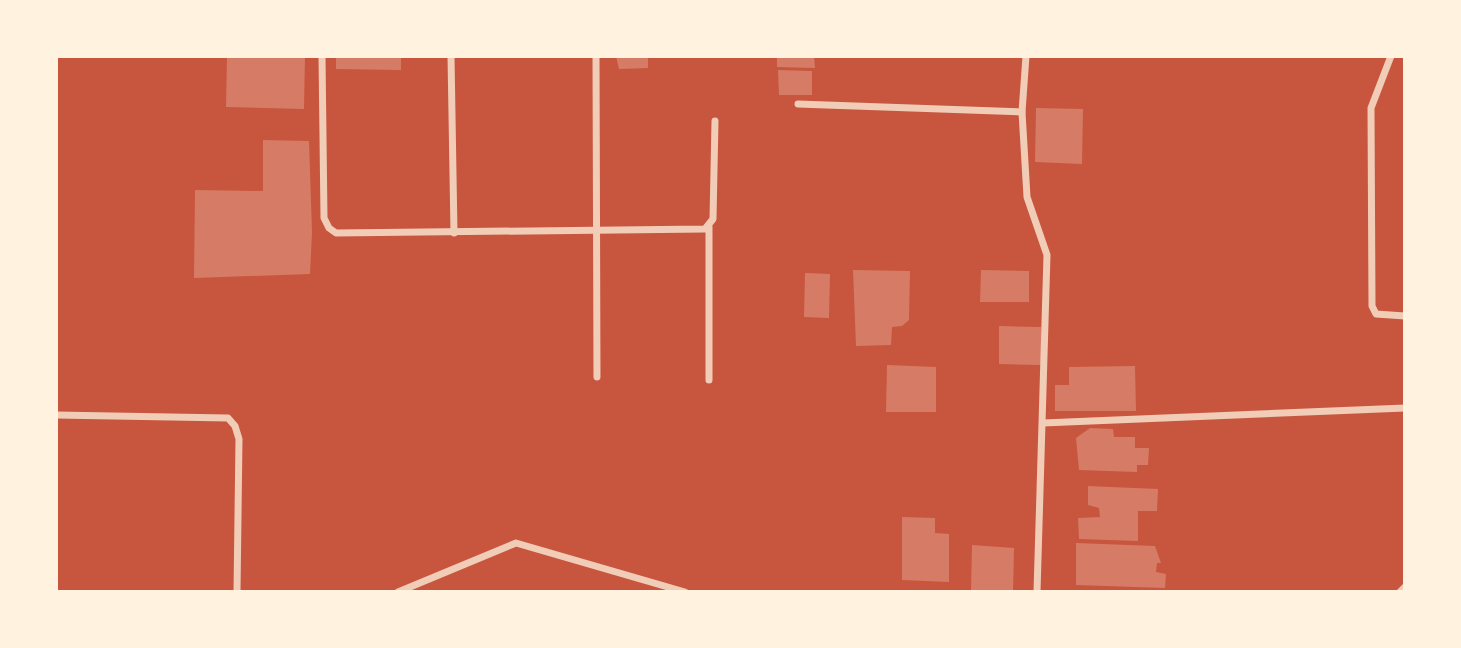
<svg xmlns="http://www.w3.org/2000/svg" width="1461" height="648" font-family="Spectral,serif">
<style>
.building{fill:#d67c66}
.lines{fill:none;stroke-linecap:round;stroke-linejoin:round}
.minor{stroke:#f1ccb7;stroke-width:7}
</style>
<rect width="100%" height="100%" fill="#c8553d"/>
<g class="building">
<polygon points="227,56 305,56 304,109 226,107"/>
<polygon points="336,56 401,56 401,70 336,69"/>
<polygon points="616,56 648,56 648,68 619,69"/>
<polygon points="777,56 814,56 815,68 777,67"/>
<polygon points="778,70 812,71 812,95 779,95"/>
<polygon points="1036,108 1083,109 1082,164 1035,162"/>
<polygon points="263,140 309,141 312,232 310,274 194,278 195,190 263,191"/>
<polygon points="853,270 910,271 909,320 902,326 892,327 891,345 856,346"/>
<polygon points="981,270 1029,271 1029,302 980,302"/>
<polygon points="805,273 830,274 829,318 804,317"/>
<polygon points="999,326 1041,327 1041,365 999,364"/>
<polygon points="887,365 936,367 936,412 886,412"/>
<polygon points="1135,366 1136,411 1055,411 1055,385 1069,385 1069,367"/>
<polygon points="1090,428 1113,429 1114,437 1135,437 1135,448 1149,448 1148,465 1137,465 1137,472 1079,470 1076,438"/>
<polygon points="1088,486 1158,489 1157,511 1138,511 1138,541 1079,539 1078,518 1100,517 1099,508 1088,505"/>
<polygon points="902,517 935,518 935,533 949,534 949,582 902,580"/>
<polygon points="1076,543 1155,546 1161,563 1157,563 1156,572 1166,574 1165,588 1076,585"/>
<polygon points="972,545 1014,548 1013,592 971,592"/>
</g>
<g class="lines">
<g class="minor">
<polyline points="322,56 324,218 329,228 336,233 705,229 713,219 715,121"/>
<polyline points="451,56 454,233"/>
<polyline points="596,56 597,377"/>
<polyline points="1026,56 1022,112 1027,197 1047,255 1037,592"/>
<polyline points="1391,56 1371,108 1372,306 1376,314 1405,316"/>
<polyline points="798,104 1022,112"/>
<polyline points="709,380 709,227"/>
<polyline points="56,415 228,418 235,426 239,439 237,592"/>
<polyline points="1043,423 1405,408"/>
<polyline points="398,592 516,543 685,592"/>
<polyline points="1400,592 1405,587"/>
</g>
</g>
<rect width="1461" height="648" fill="none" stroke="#fff3e0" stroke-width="116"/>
</svg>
